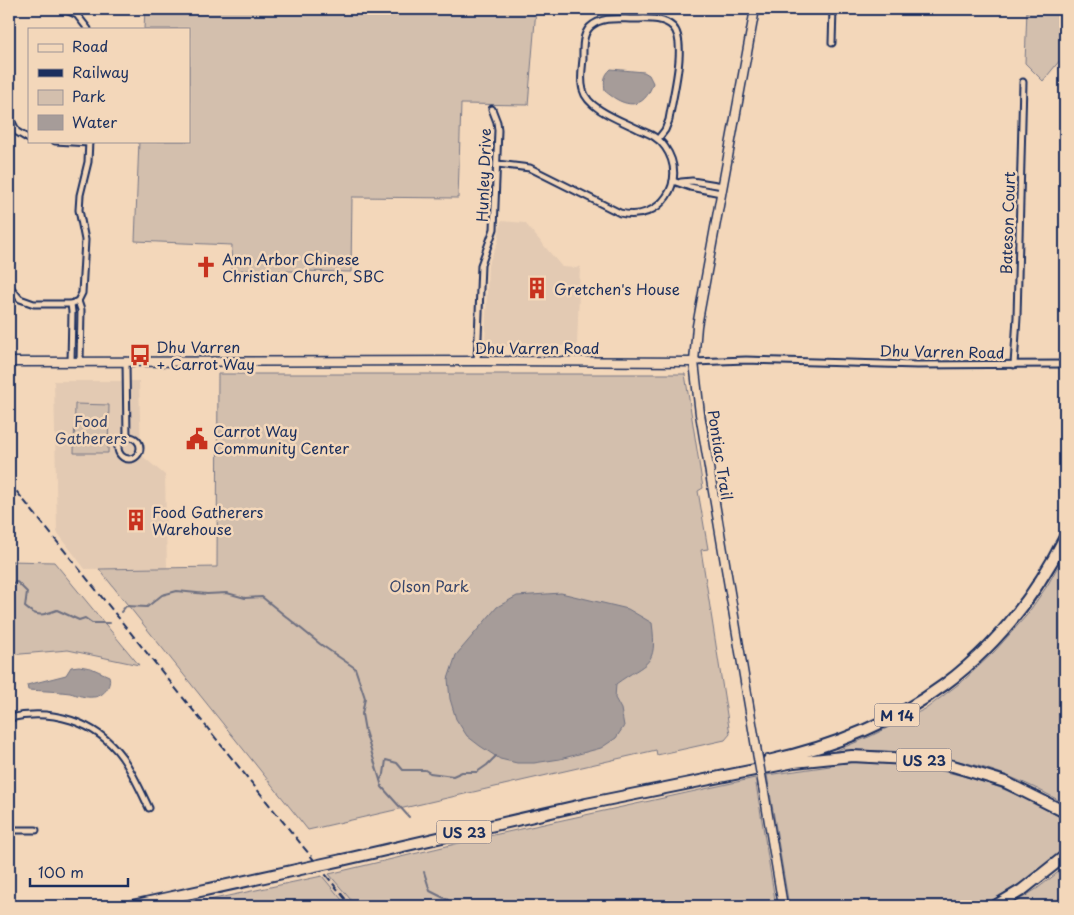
<svg xmlns="http://www.w3.org/2000/svg" width="1074" height="915" font-family="'Playpen Sans',sans-serif">
<style>
.built{fill:#e3cab3}
.green{fill:#d3bfad;stroke:#777786}
.water{fill:#a69c99;stroke:#6e7081}
.lines{fill:none;stroke-linecap:round;stroke-linejoin:round}
.stream{stroke:#6e7081;stroke-width:2}
.street-casing{stroke:#1b2f5e;stroke-width:9}
.secondary-casing{stroke:#1b2f5e;stroke-width:11}
.highway-casing{stroke:#1b2f5e;stroke-width:14}
.street{stroke:#f3d7ba;stroke-width:5}
.secondary{stroke:#f3d7ba;stroke-width:8}
.highway{stroke:#f3d7ba;stroke-width:10}
.rail{stroke:#1b2f5e;stroke-width:2;stroke-dasharray:8 4;stroke-linecap:butt}
.secondary-bridge-casing{stroke:#1b2f5e;stroke-width:11;stroke-linecap:butt}
.highway-bridge-casing{stroke:#1b2f5e;stroke-width:14;stroke-linecap:butt}
.secondary-bridge{stroke:#f3d7ba;stroke-width:8}
.highway-bridge{stroke:#f3d7ba;stroke-width:10}
.labels{text-anchor:middle;dominant-baseline:central;stroke-width:5;stroke-linejoin:round;paint-order:stroke}
.shield{fill:#f3d7ba;stroke:#5c617a;stroke-width:1}
.shield-label{font-size:14px;font-weight:bold;fill:#1b2f5e}
.street-label{font-size:15px;fill:#1b2f5e;stroke:#f3d7ba}
.poi-label{font-size:15px;fill:#1b2f5e;stroke:#f3d7ba;text-anchor:start}
.park-label{font-size:15px;fill:#37456a;stroke:#f3d7ba}
</style>
<rect width="100%" height="100%" fill="#f3d7ba"/>
<filter id="ink" filterUnits="userSpaceOnUse"><feTurbulence type="fractalNoise" baseFrequency=".02" numOctaves="2"/><feDisplacementMap in="SourceGraphic" scale="10" xChannelSelector="R" yChannelSelector="G"/><feConvolveMatrix kernelMatrix="1 2 1 2 8 2 1 2 1" color-interpolation-filters="sRGB"/></filter>
<g filter="url(#ink)">
<g class="built">
<polygon points="501,221 525,223 562,267 576,268 580,266 577,346 485,346 488,265 498,242"/>
<polygon points="54,381 139,381 141,455 165,475 167,568 85,569 57,532"/>
<polygon points="329,874 356,906 347,906 322,876"/>
</g>
<g class="green">
<polygon points="145,9 536,9 528,105 461,104 458,198 352,197 351,272 231,270 232,245 135,241 139,141 189,141 189,29 144,29"/>
<polygon points="1027,9 1065,9 1065,54 1043,81 1025,63"/>
<polygon points="218,374 685,374 703,488 698,491 708,549 701,550 730,734 725,740 657,755 656,750 308,830 99,569 217,567"/>
<polygon points="75,404 109,405 108,453 74,453"/>
<path d="M1065 554V804C993 761 918 747 835 751L871 736 927 708 964 680 994 652 1026 616 1047 586Z"/>
<polygon points="9,561 54,562 139,665 68,650 9,655"/>
<path d="M858 762C913 764 967 772 1017 795 1034 802 1049 811 1065 820V849L1024 881 983 906H789L767 775 830 766 832 764Z"/>
<polygon points="755,778 776,906 356,906 329,874 489,836"/>
<polygon points="1065,867 1065,906 1010,906 1038,888"/>
<polygon points="322,876 347,906 181,906"/>
</g>
<g class="water">
<path d="M611 69 644 72 649 75 653 83C644 111 625 108 605 91 604 82 603 76 611 69Z"/>
<path d="M561 593 628 609 652 623C658 668 647 661 616 684L615 698 621 709 624 726 616 738 601 748 560 759 534 763H517L500 759 480 746 467 736 456 719 450 699 448 679 456 655 497 607 517 596Z"/>
<path d="M79 666 91 668 109 676C112 685 104 697 93 697 86 698 77 695 70 693 56 691 42 691 28 690L27 685 66 675 71 667Z"/>
</g>
<g class="lines">
<g class="stream">
<path d="M9 584 17 582 27 592 25 607C37 618 44 615 57 610L79 620 85 618 92 623H110"/>
<polyline points="121,612 126,606 147,607 162,595 177,591 207,594 227,593 245,598 262,597 320,644 355,668 365,698 362,714 365,731 380,780 382,787 409,817"/>
<polyline points="380,780 384,774 386,760 397,763 403,770 425,770 430,773 453,776 462,772 477,772 487,765 496,756"/>
<polyline points="424,872 430,891 448,900 452,906"/>
</g>
<g class="street-casing">
<g id="street">
<polyline points="64,9 77,15 88,29"/>
<polyline points="792,9 800,9"/>
<polyline points="832,43 833,9"/>
<polyline points="9,116 17,132 29,139"/>
<polyline points="55,141 89,143"/>
<path d="M497 164 530 168 620 213C660 223 689 181 665 147 659 138 650 134 640 130 623 121 588 110 583 90 580 80 582 69 583 59 583 49 582 35 590 27 602 16 619 19 633 19 647 19 663 17 673 27 688 42 672 99 669 120L665 130 658 139"/>
<polyline points="673,181 690,187 721,193"/>
<polyline points="681,182 692,181 723,186"/>
<polyline points="9,286 20,299 34,304 71,304 78,301 82,293 85,240 79,210 80,195 88,162 89,141"/>
<polyline points="78,301 81,310 80,362"/>
<polyline points="126,361 127,437"/>
<polyline points="477,361 481,265 494,229 498,130 497,122 492,109"/>
<polyline points="71,362 72,312 71,304"/>
<polyline points="694,362 746,360 917,365 1065,364"/>
<polyline points="1014,365 1017,317 1023,82"/>
<circle cx="129" cy="448" r="11"/>
<path d="M9 718C51 708 96 721 122 757 133 773 141 791 149 808"/>
<polyline points="9,830 36,830"/>
</g>
</g>
<g class="secondary-casing">
<g id="secondary">
<polyline points="755,9 697,326 694,362 700,414 756,747"/>
<polyline points="9,362 483,361 694,362"/>
<polyline points="763,786 783,906"/>
</g>
</g>
<g class="highway-casing">
<g id="highway">
<path d="M768 761C904 731 1002 663 1065 537"/>
<polyline points="342,860 586,804 794,762 852,756 925,760 953,766 1005,782 1065,812"/>
<polyline points="132,906 296,870"/>
<polyline points="995,906 1022,890 1065,856"/>
</g>
</g>
<use href="#street" class="street"/>
<use href="#secondary" class="secondary"/>
<use href="#highway" class="highway"/>
<polyline class="rail" points="9,482 351,906"/>
<g class="secondary-bridge-casing">
<polyline id="secondary-bridge" points="756,747 763,786"/>
</g>
<g class="highway-bridge-casing">
<polyline id="highway-bridge" points="296,870 342,860"/>
</g>
<use href="#secondary-bridge" class="secondary-bridge"/>
<use href="#highway-bridge" class="highway-bridge"/>
</g>
</g>
<defs>
<g id="church-bare" transform="scale(1.725)"><path d="M-1.2-6h2.4v3.5h3.3v2.4h-3.3V6h-2.4V-.1h-3.3v-2.4h3.3Z" fill="#c8321e" stroke="#f3d7ba" stroke-width="2.5" paint-order="stroke"/></g>
<g id="building-bare" transform="scale(1.725)"><path d="M-4-6H4V6H1V3H-1V6H-4ZM-2.5-4.3h1.7v1.8h-1.7ZM.8-4.3h1.7v1.8H.8ZM-2.5-1h1.7V.8h-1.7ZM.8-1h1.7V.8H.8Z" fill="#c8321e" stroke="#f3d7ba" stroke-width="2.5" paint-order="stroke"/></g>
<g id="bus-bare" transform="scale(1.725)"><path d="M-5-6H5V4H4V6H2V4H-2V6H-4V4H-5ZM-3.5-4V0h7V-4ZM-3.5 1.2v1.5H-2V1.2ZM2 1.2v1.5H3.5V1.2Z" fill="#c8321e" stroke="#f3d7ba" stroke-width="2.5" paint-order="stroke"/></g>
<g id="civic-bare" transform="scale(1.725)"><path d="M-.6-6.5H3V-4.5H.6V-3L4-1V1h2V6H-6V1h2V-1L-.6-3ZM-1.2 2.5V6h2.4V2.5Z" fill="#c8321e" stroke="#f3d7ba" stroke-width="2.5" paint-order="stroke"/></g>
</defs>
<g fill-rule="evenodd">
<use href="#church-bare" x="206" y="267"/>
<use href="#building-bare" x="537" y="288"/>
<use href="#bus-bare" x="140" y="355"/>
<use href="#civic-bare" x="197" y="439"/>
<use href="#building-bare" x="136" y="520"/>
</g>
<g class="labels">
<g class="shield">
<rect x="874.5" y="703.5" width="45" height="23" rx="4"/>
<rect x="896.5" y="748.5" width="55" height="23" rx="4"/>
<rect x="436.5" y="820.5" width="55" height="23" rx="4"/>
</g>
<g class="shield-label">
<text x="897" y="715">M 14</text>
<text x="924" y="760">US 23</text>
<text x="464" y="832">US 23</text>
</g>
<g class="street-label">
<text transform="translate(483 175) rotate(-88)">Hunley Drive</text>
<text transform="translate(1007 223) rotate(-88)">Bateson Court</text>
<text x="537" y="347">Dhu Varren Road</text>
<text transform="translate(942 351) rotate(1)">Dhu Varren Road</text>
<text transform="translate(721 455) rotate(81)">Pontiac Trail</text>
</g>
<g class="poi-label">
<text x="222" y="258">Ann Arbor Chinese<tspan x="222" dy="17">Christian Church, SBC</tspan></text>
<text x="554" y="288">Gretchen's House</text>
<text x="156" y="346">Dhu Varren<tspan x="156" dy="17">+ Carrot Way</tspan></text>
<text x="213" y="430">Carrot Way<tspan x="213" dy="17">Community Center</tspan></text>
<text x="152" y="511">Food Gatherers<tspan x="152" dy="17">Warehouse</tspan></text>
</g>
<g class="park-label">
<text x="91" y="420">Food<tspan x="91" dy="17">Gatherers</tspan></text>
<text x="429" y="585">Olson Park</text>
</g>
</g>
<rect width="1074" height="915" fill="none" stroke="#f3d7ba" stroke-width="30"/>
<rect x="15" y="15" width="1044" height="885" fill="none" stroke="#1b2f5e" stroke-width="2" filter="url(#ink)"/>
<rect x="28" y="28" width="162" height="115" fill="#f3d7ba" stroke="#9d9495"/>
<rect x="38" y="44" width="25" height="8" fill="#f3d7ba" stroke="#9d9495"/>
<text x="72" y="52" font-size="15" fill="#1b2f5e">Road</text>
<rect x="38" y="69" width="25" height="8" fill="#1b2f5e" stroke="#9d9495"/>
<text x="72" y="78" font-size="15" fill="#1b2f5e">Railway</text>
<rect x="38" y="90" width="25" height="15" fill="#d3bfad" stroke="#9d9495"/>
<text x="72" y="102" font-size="15" fill="#1b2f5e">Park</text>
<rect x="38" y="115" width="25" height="15" fill="#a69c99" stroke="#9d9495"/>
<text x="72" y="128" font-size="15" fill="#1b2f5e">Water</text>
<path d="M30 878v8h98v-8" fill="none" stroke="#1b2f5e" stroke-width="2.5"/>
<text x="38" y="878" font-size="15" fill="#1b2f5e" stroke="#f3d7ba" stroke-width="4" paint-order="stroke">100 m</text>
</svg>
